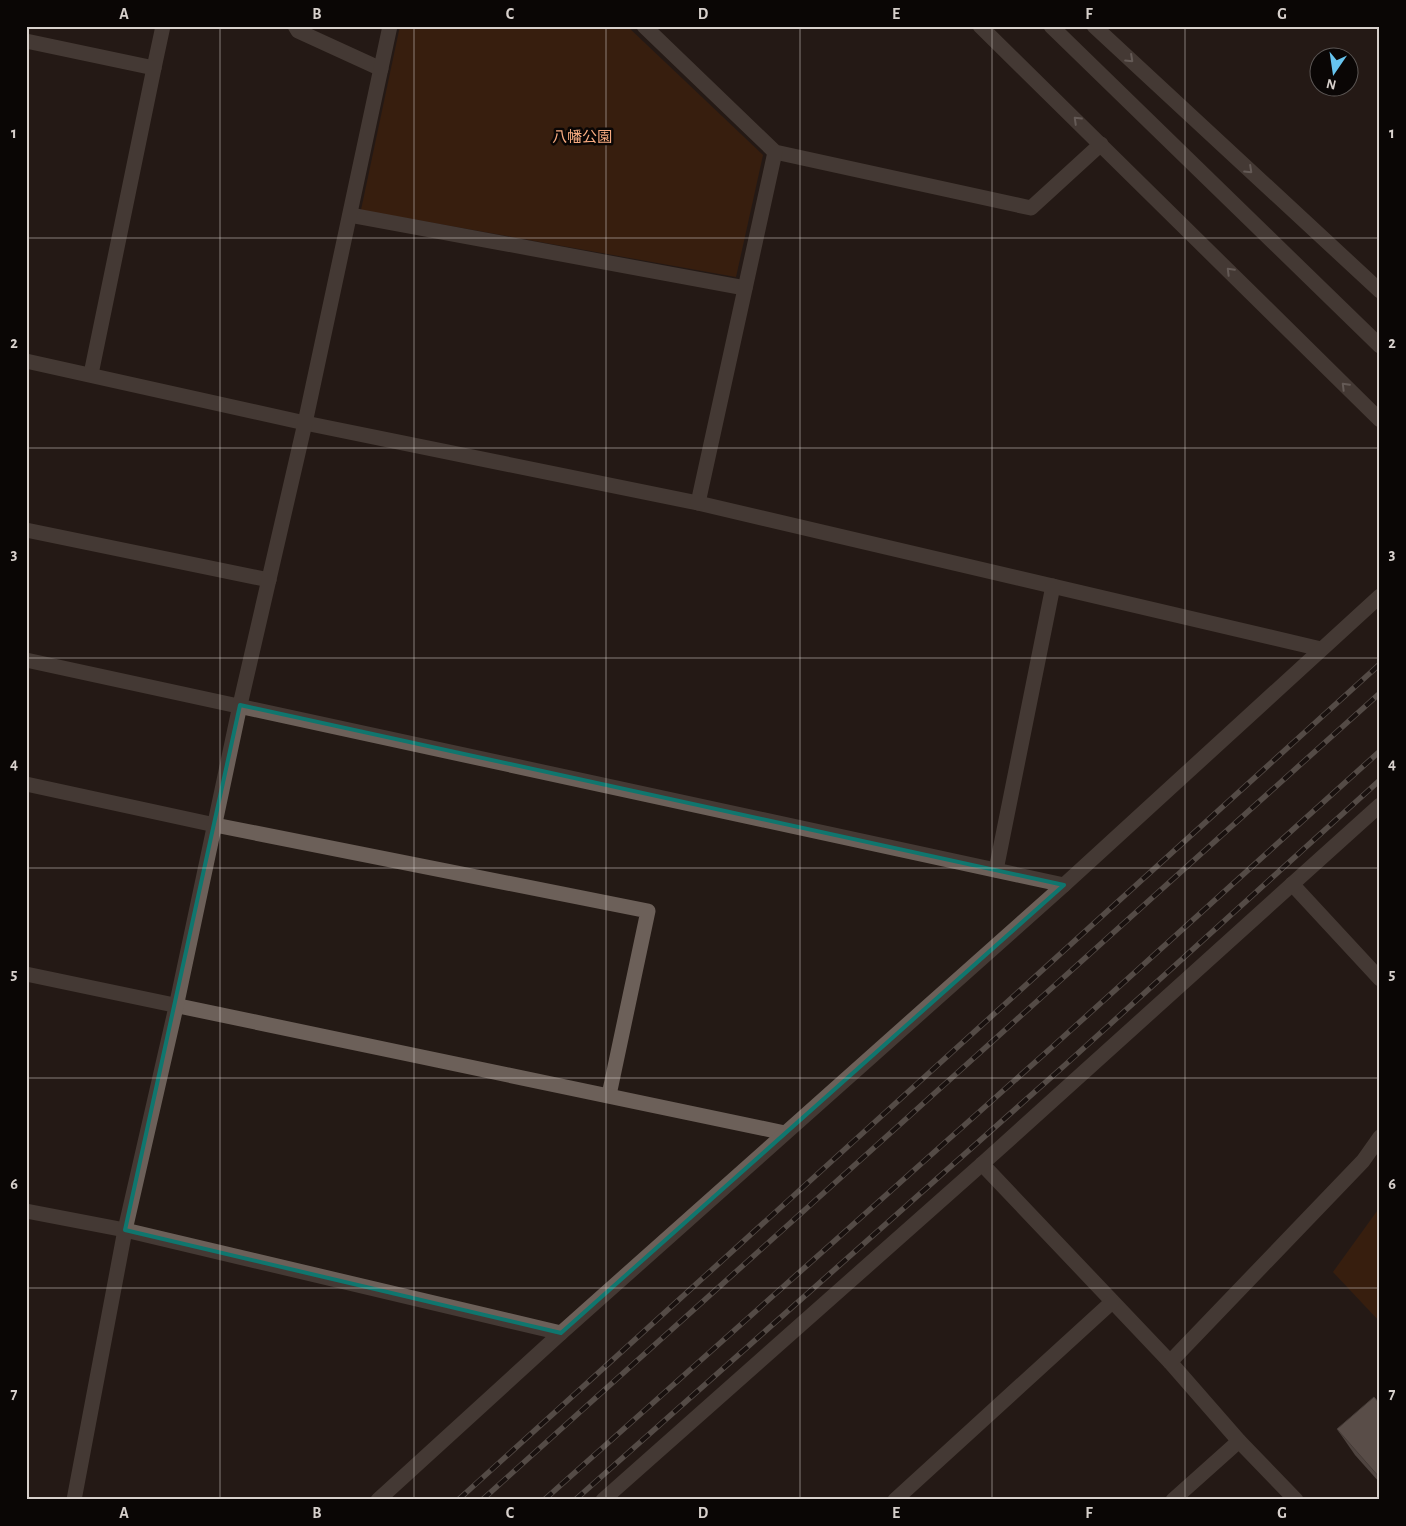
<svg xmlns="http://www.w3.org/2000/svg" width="1406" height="1526" font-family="'Alegreya Sans','Noto Sans JP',sans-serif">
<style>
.green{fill:#4f2406}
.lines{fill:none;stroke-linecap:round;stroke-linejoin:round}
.service{stroke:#6c6059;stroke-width:15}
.minor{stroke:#6c6059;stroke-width:15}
.tertiary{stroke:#6c6059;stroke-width:15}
.rail-casing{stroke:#8f8782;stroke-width:5.5}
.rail{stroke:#0a0605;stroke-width:4;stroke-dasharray:11;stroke-linecap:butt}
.wall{fill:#847973}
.building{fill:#9a8d86;stroke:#6c635e}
.oneway{stroke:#b2a9a4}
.marked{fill:none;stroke:#0f766e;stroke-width:4;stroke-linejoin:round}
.grid{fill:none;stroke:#d7d0cc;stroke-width:1;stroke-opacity:0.55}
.labels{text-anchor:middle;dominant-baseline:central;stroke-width:5;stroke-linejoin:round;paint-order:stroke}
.park-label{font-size:15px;fill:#f8ab80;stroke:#0a0605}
.neatline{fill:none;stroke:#d7d0cc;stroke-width:2}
.grid-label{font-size:16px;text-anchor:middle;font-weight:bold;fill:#d7d0cc}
</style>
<rect width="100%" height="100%" fill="#241a15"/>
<g class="green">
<polygon points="400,26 627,26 763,155 736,277 361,210"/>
<polygon points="1380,1207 1380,1322 1333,1272"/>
</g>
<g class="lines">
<polyline class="service" points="154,68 163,26"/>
<g class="minor">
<polyline points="295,26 298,31 381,69"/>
<polyline points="644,26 775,152 1031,208 1101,144"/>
<polyline points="980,26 1380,420"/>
<polyline points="1094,26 1380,291"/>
<polyline points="26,41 154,68 91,374"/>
<polyline points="350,215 745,288"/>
<polyline points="26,361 305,423 698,503 1321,649"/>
<polyline points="698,503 775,152"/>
<polyline points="26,530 269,580"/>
<polyline points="26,660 1064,885"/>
<polyline points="26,784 215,825 648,911 609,1095"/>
<polyline points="996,870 1053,586"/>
<polyline points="1292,884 1380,979"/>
<path d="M26 974C279 1029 532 1078 785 1133"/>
<polyline points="982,1164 1170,1362 1239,1441 1296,1500"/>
<polyline points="26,1211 125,1230 561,1333"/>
<polyline points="1170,1362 1363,1161 1380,1137"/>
<polyline points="74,1500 125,1230 176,1007 240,705 305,423 390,26"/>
<polyline points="378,1500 561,1333 1064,885 1380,596"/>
<polyline points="895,1500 1112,1302"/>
<polyline points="1173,1500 1239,1441"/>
</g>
<g class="tertiary">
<polyline points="1051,26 1380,346"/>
<polyline points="603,1500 982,1164 1380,805"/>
</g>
<g class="rail-casing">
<g id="rail">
<polyline points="458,1500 1380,664"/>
<polyline points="482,1500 1380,693"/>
<polyline points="544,1500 1051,1048 1380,751"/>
<polyline points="575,1500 1065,1065 1380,780"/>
</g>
</g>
<use href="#rail" class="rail"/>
</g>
<polygon class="wall" points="1380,1404 1380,1483 1355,1455 1337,1429"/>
<polygon class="building" points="1374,1397 1380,1404 1380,1478 1337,1429"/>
<defs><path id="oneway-chevron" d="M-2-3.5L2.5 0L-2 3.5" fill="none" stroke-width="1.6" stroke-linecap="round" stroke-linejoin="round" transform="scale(1.25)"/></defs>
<g class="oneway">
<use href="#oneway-chevron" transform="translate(1130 59) rotate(43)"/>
<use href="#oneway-chevron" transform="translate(1077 120) rotate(-136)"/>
<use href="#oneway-chevron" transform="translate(1249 170) rotate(43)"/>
<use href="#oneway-chevron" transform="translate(1230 271) rotate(-135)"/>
<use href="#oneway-chevron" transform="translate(1345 386) rotate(-135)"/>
</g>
<path d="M0 0H1406V1526H0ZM240 705 1064 885 561 1333 125 1230Z" fill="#241a15" fill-opacity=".55" fill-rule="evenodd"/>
<path class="marked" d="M240 705 1064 885 561 1333 125 1230Z"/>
<path class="grid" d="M220 26V1500M414 26V1500M606 26V1500M800 26V1500M992 26V1500M1185 26V1500M26 238H1380M26 448H1380M26 658H1380M26 868H1380M26 1078H1380M26 1288H1380"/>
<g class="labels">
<g class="park-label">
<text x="582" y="137">八幡公園</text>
</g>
</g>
<rect width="1406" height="1526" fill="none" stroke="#0a0605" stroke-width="55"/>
<g transform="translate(1334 72) rotate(193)"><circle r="24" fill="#0a0605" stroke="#5c5755"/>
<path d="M0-4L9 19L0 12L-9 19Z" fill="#67c4ef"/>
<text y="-8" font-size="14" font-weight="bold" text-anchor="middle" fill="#d7d0cc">N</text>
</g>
<rect x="28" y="28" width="1350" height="1470" class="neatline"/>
<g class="grid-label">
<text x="124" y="19">A</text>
<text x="317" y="19">B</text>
<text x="510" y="19">C</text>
<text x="703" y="19">D</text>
<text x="896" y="19">E</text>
<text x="1089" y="19">F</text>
<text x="1282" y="19">G</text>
<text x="14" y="138">1</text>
<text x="1392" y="138">1</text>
<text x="14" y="348">2</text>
<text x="1392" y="348">2</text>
<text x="14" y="559">3</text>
<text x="1392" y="559">3</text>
<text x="14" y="769">4</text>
<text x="1392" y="769">4</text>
<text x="14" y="979">5</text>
<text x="1392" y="979">5</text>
<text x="14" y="1189">6</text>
<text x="1392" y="1189">6</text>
<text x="14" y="1399">7</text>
<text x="1392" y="1399">7</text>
<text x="124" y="1518">A</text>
<text x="317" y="1518">B</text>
<text x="510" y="1518">C</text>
<text x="703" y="1518">D</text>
<text x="896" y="1518">E</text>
<text x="1089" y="1518">F</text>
<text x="1282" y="1518">G</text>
</g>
</svg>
